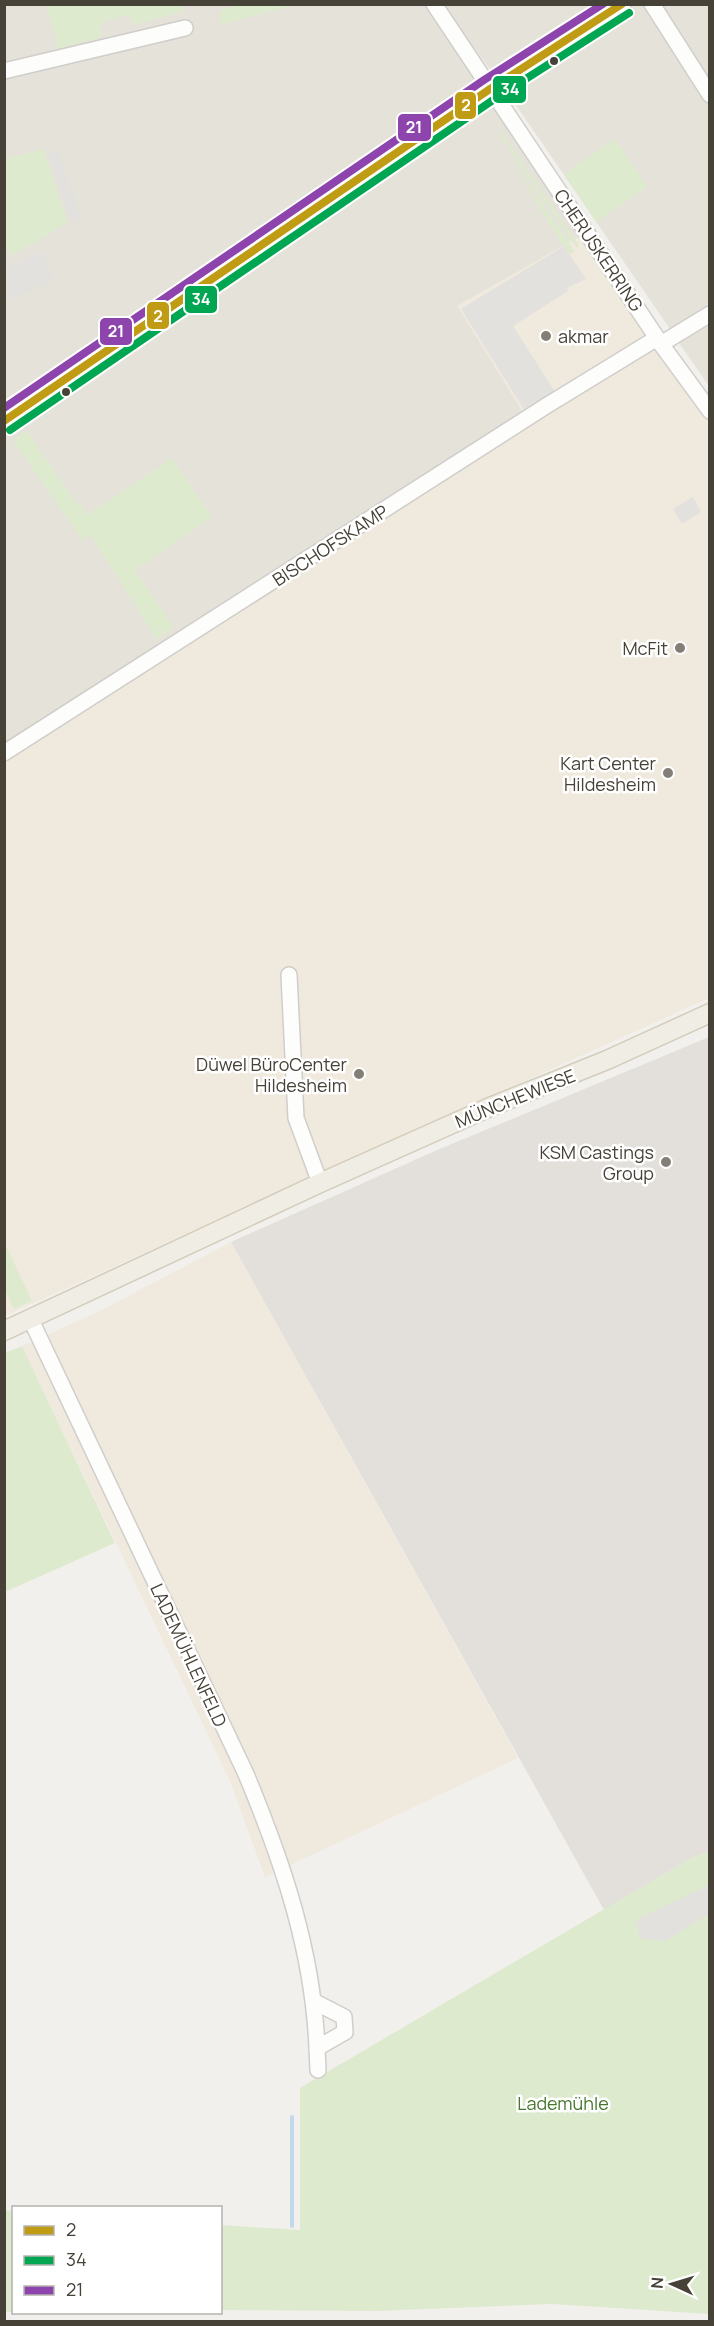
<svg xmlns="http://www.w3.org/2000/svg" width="714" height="2326" font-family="Manrope,sans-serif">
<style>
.residential{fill:#e5e2da}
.commercial{fill:#f0e9dd}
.industrial{fill:#e3e0dc}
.green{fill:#deeace}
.parking{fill:#e3e1dd}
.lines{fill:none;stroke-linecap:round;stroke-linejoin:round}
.stream{stroke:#c0d9ec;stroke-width:4}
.minor-casing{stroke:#d0ceca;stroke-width:18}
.major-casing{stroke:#d3ccbb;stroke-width:21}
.minor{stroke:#fdfdfc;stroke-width:15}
.major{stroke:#f0ede5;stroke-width:18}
.bus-1-casing{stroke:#fff;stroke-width:12}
.bus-2-casing{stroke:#fff;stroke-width:12}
.bus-3-casing{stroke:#fff;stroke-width:12}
.bus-1{stroke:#bf9c14;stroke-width:8}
.bus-2{stroke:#00a651;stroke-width:8}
.bus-3{stroke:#8e44ad;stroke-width:8}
.bus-dot{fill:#474238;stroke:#fff;stroke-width:2}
.poi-dot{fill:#837f77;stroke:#fff;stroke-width:2}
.labels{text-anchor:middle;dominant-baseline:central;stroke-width:5;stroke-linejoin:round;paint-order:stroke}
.street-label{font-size:18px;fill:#474238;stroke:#fff}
.poi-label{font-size:18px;fill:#474238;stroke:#fff;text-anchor:end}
.park-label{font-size:18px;fill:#47762e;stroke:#fff}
.line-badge{stroke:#fff;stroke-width:2}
.badge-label{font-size:16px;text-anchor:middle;font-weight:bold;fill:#fff}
</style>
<rect width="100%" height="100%" fill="#f2f0ec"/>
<g class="residential">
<polygon points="5,5 434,5 488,88 5,418"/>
<polygon points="442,5 652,5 709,96 709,305 670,329 511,98 561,44 490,69"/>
<polygon points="658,5 709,5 709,80"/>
<polygon points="489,90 587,232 522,411 5,751 5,424"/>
<polygon points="709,320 709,386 677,340"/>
</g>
<g class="commercial">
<polygon points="587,232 709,414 709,998 5,1316 5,752 522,411 457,306"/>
<polygon points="231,1242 518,1758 265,1877 230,1781 22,1346 102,1310"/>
</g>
<polygon class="industrial" points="709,1037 709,1851 688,1860 604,1910 231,1242 435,1151"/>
<g class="green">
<polygon points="47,5 47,4 187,5 182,6 183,12 132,25 130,14 107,20 101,25 102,37 58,49"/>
<polygon points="237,5 237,4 295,5 222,24 219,17 221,10"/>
<polygon points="500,130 579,245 577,248 499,134"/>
<polygon points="615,139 647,187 596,222 564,174"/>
<polygon points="43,149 68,222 12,256 5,246 5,159"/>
<polygon points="507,153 574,250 574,252 570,254 562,244"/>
<polygon points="27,431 78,506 81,505 88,515 172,458 212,517 135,570 174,627 157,639 90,535 82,540 13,440"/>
<polygon points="5,1244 32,1301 14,1309 5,1290"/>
<polygon points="22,1346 115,1543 5,1592 5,1353"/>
<polygon points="709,1851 709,2314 552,2304 376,2311 221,2310 220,2225 300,2230 300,2088 688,1860"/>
<polygon points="5,2210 13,2211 13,2312 5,2312"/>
</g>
<g class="parking">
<polygon points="58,151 82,219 71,223 48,154"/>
<polygon points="564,246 586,279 567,288 568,291 513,326 555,392 525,411 461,309"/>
<polygon points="42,252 55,280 21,296 5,300 5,268"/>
<polygon points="693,497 701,512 682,524 673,509"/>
<polygon points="709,1885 709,1914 665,1941 640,1938 636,1920"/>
</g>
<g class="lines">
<polyline class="stream" points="292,2226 292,2117"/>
<g class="minor-casing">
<g id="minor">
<polyline points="434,4 661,344 710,411"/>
<polyline points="652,4 710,95"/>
<polyline points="4,71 185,28"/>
<polyline points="661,344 710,314"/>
<polyline points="4,421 490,89 623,4"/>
<polyline points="4,753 546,406 657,338"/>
<polyline points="289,975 296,1118 320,1183"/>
<path d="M31 1320 246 1774C283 1863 313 1951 317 2048L345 2032 344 2017 315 2002"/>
<polyline points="317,2048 318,2070"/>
</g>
</g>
<g class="major-casing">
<polyline id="major" points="4,1331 320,1183 490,1107 607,1060 710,1013"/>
</g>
<use href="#minor" class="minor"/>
<use href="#major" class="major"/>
<g class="bus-1-casing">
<polyline id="bus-1" points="4,421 490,89 622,4"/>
</g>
<g class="bus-2-casing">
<polyline id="bus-2" points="10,430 496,98 629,13"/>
</g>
<g class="bus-3-casing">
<polyline id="bus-3" points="4,408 484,80 603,4"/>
</g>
<use href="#bus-1" class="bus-1"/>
<use href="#bus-2" class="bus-2"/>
<use href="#bus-3" class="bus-3"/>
</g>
<g class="bus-dot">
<circle cx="554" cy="61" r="5"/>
<circle cx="66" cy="392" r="5"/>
</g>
<g class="poi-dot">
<circle cx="546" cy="336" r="6"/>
<circle cx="680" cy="648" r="6"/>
<circle cx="668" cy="773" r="6"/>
<circle cx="359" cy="1074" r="6"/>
<circle cx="666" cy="1162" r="6"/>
</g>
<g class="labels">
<g class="street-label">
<text transform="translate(599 250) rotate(56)">CHERUSKERRING</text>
<text transform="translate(330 545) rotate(-33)">BISCHOFSKAMP</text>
<text transform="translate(515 1098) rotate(-22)">MÜNCHEWIESE</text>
<text transform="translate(189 1655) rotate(65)">LADEMÜHLENFELD</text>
</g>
<g class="poi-label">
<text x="558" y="336" text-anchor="start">akmar</text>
<text x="668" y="648">McFit</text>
<text x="656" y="763">Kart Center<tspan x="656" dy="21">Hildesheim</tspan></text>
<text x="347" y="1064">Düwel BüroCenter<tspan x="347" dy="21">Hildesheim</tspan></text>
<text x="654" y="1152">KSM Castings<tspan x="654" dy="21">Group</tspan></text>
</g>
<g class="park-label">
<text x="563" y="2103">Lademühle</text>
</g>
</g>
<g class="line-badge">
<rect x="492" y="75" width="35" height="29" rx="6" fill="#00a651"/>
<rect x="454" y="91" width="23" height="29" rx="6" fill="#bf9c14"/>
<rect x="397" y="113" width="35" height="29" rx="6" fill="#8e44ad"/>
<rect x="184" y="285" width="34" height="29" rx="6" fill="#00a651"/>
<rect x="146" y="301" width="24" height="29" rx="6" fill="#bf9c14"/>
<rect x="99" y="317" width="34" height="29" rx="6" fill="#8e44ad"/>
</g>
<g class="badge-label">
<text x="510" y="95">34</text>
<text x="466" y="111">2</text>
<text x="414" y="133">21</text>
<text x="201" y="305">34</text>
<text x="158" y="322">2</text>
<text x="116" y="337">21</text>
</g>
<rect width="714" height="2326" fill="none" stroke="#474238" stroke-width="12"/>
<rect x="12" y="2206" width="210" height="108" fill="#ffffff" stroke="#b5b3af" stroke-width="1.5"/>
<rect x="24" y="2226" width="30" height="9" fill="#bf9c14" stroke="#b5b3af" stroke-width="1.5"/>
<text x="66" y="2236" font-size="18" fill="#474238">2</text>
<rect x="24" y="2256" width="30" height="9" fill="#00a651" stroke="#b5b3af" stroke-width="1.5"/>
<text x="66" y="2266" font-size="18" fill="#474238">34</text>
<rect x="24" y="2286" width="30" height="9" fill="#8e44ad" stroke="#b5b3af" stroke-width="1.5"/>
<text x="66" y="2296" font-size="18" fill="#474238">21</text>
<g transform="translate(672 2284) rotate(274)" stroke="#ffffff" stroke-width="4.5" paint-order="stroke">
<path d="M0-4.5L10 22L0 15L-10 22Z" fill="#474238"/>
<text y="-9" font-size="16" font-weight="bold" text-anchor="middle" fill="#474238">N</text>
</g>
</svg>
